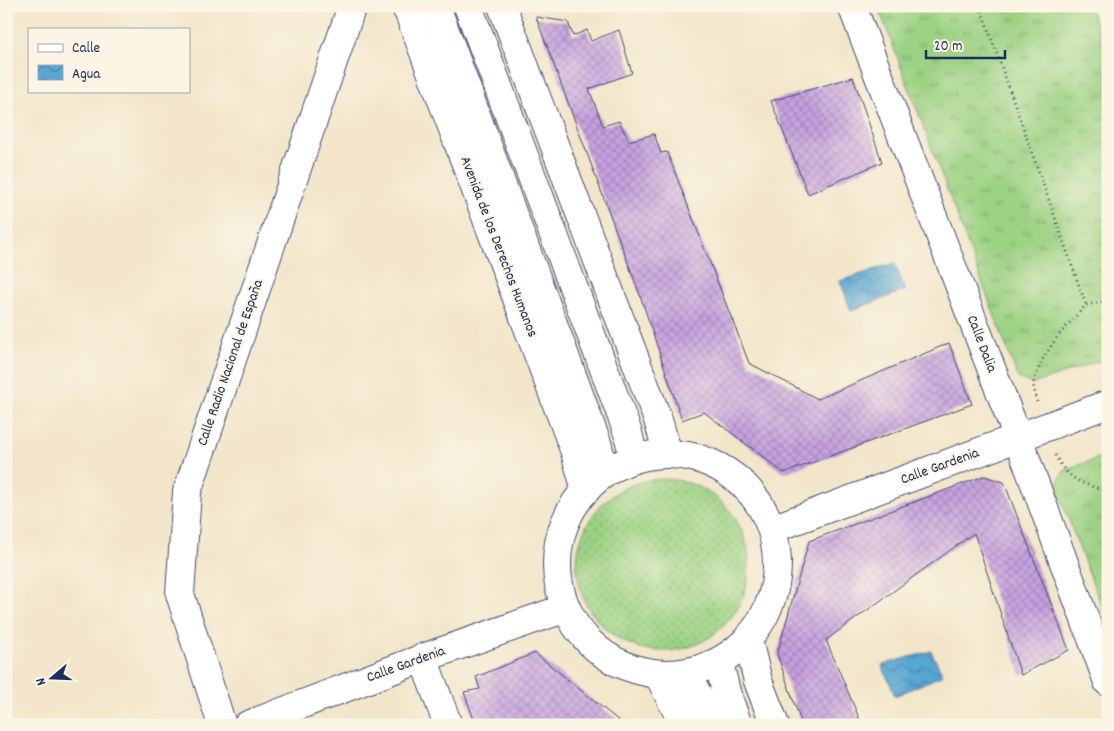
<svg xmlns="http://www.w3.org/2000/svg" width="1114" height="731" font-family="Dekko,sans-serif">
<style>
.grass{fill:url(#grass-tufts);stroke:#5c8070}
.park{fill:url(#park-dots);stroke:#5c8070}
.water{fill:url(#water-waves);stroke:#3a6a98}
.building{fill:url(#building-cross-hatch)}
.lines{fill:none;stroke-linecap:round;stroke-linejoin:round}
.minor-casing{stroke:#3b4a6e;stroke-width:30}
.major-casing{stroke:#3b4a6e;stroke-width:30}
.path{stroke:#3b4a6e;stroke-width:3;stroke-dasharray:1 4;stroke-linecap:butt}
.minor{stroke:#fff;stroke-width:28}
.major{stroke:#fff;stroke-width:28}
.labels{text-anchor:middle;dominant-baseline:central;stroke-width:4;stroke-linejoin:round;paint-order:stroke}
.street-label{font-size:15px;fill:#1b2f5e;stroke:#fcf5e5}
</style>
<defs>
<pattern id="grass-tufts" width="24" height="20" patternUnits="userSpaceOnUse" patternTransform="scale(1.25)"><rect width="24" height="20" fill="#9cd283"/><path d="M3 7l-1-3M5 7V3M7 7l1-3M15 17l-1-3M17 17v-4M19 17l1-3" fill="none" stroke="#7eab6e"/></pattern>
<pattern id="park-dots" width="8" height="8" patternUnits="userSpaceOnUse" patternTransform="scale(1.25)"><rect width="8" height="8" fill="#9cd283"/><path d="M2 2h.1M6 6h.1" fill="none" stroke="#7eab6e" stroke-width="1.8" stroke-linecap="round"/></pattern>
<pattern id="water-waves" width="16" height="10" patternUnits="userSpaceOnUse" patternTransform="scale(1.25)"><rect width="16" height="10" fill="#59a6d2"/><path d="M0 5q4-4 8 0t8 0" fill="none" stroke="#4988ae"/></pattern>
<pattern id="building-cross-hatch" width="8" height="8" patternUnits="userSpaceOnUse" patternTransform="scale(1.25)"><rect width="8" height="8" fill="#c8a2e0"/><path d="M0 0l8 8M0 8l8-8" fill="none" stroke="#a284b9"/></pattern>
</defs>
<rect width="100%" height="100%" fill="#fcf5e5"/>
<filter id="ink" filterUnits="userSpaceOnUse"><feTurbulence type="fractalNoise" baseFrequency=".02" numOctaves="2"/><feDisplacementMap in="SourceGraphic" scale="10" xChannelSelector="R" yChannelSelector="G"/><feConvolveMatrix kernelMatrix="1 2 1 2 8 2 1 2 1" color-interpolation-filters="sRGB"/></filter>
<filter id="wash" filterUnits="userSpaceOnUse"><feTurbulence type="fractalNoise" baseFrequency=".0096" numOctaves="4" result="noise"/><feDisplacementMap in="SourceGraphic" scale="20" xChannelSelector="R" yChannelSelector="G"/><feGaussianBlur stdDeviation="1.12" result="paint"/><feColorMatrix in="noise" values="0 0 0 0 0 0 0 0 0 0 0 0 0 0 0 0 0 1.4 0 .05"/><feComposite in="paint" operator="in"/></filter>
<g filter="url(#wash)">
<rect width="100%" height="100%" fill="#f2e5c9"/>
<g class="grass">
<polygon points="878,6 1089,6 1108,57 1108,358 1033,384 1018,378"/>
<polygon points="1108,454 1108,624 1056,486 1064,471"/>
</g>
<circle class="park" cx="663" cy="565" r="86"/>
<g class="water">
<polygon points="894,263 906,290 851,311 840,281"/>
<polygon points="931,651 943,675 895,696 882,665"/>
</g>
<g id="blocks">
<g class="building">
<polygon points="536,17 568,22 573,36 587,30 591,41 619,30 632,73 589,89 603,126 619,121 629,141 654,134 661,153 667,152 749,363 818,399 949,343 972,404 784,473 704,412 682,420 640,295"/>
<polygon points="853,77 882,162 808,194 771,101"/>
<polygon points="984,476 1004,482 1069,650 1021,675 974,533 826,640 862,725 802,725 777,654 809,541"/>
<polygon points="535,653 624,725 476,725 464,692 480,689 476,677"/>
</g>
</g>
</g>
<g filter="url(#ink)">
<use href="#blocks" fill-opacity="0" stroke="#3b4a6e" stroke-width="1"/>
<g class="lines">
<g class="minor-casing">
<g id="minor">
<polyline points="405,6 409,13 575,452 586,490"/>
<polyline points="502,6 658,420 668,454"/>
<polyline points="852,6 1018,438 1108,682"/>
<polyline points="772,529 1108,404"/>
<polyline points="748,640 758,681 775,725"/>
<polyline points="423,658 448,725"/>
<polyline points="658,674 678,713 683,725"/>
<polyline points="222,725 180,594 187,492 352,6"/>
<polyline points="248,725 423,658 566,608"/>
</g>
</g>
<g class="major-casing">
<g id="major">
<polyline points="436,6 597,443 605,473"/>
<polyline points="468,6 628,433 634,459"/>
<circle cx="667" cy="564" r="110"/>
<polyline points="719,662 726,692 738,725"/>
<polyline points="684,674 702,701 710,725"/>
</g>
</g>
<g class="path">
<polyline points="980,6 1086,305"/>
<polyline points="1037,402 1033,384 1041,362 1057,337 1086,305 1108,301"/>
<path d="M1055 455C1070 482 1080 482 1108 492"/>
</g>
<use href="#minor" class="minor"/>
<use href="#major" class="major"/>
</g>
</g>
<g class="labels">
<g class="street-label">
<text transform="translate(498 247) rotate(69)">Avenida de los Derechos Humanos</text>
<text transform="translate(981 344) rotate(69)">Calle Dalia</text>
<text transform="translate(231 363) rotate(-71)">Calle Radio Nacional de España</text>
<text transform="translate(940 467) rotate(-20)">Calle Gardenia</text>
<text transform="translate(406 665) rotate(-20)">Calle Gardenia</text>
</g>
</g>
<rect width="1114" height="731" fill="none" stroke="#fcf5e5" stroke-width="25"/>
<rect x="28" y="28" width="162" height="65" fill="#fcf5e5" stroke="#a2a6af"/>
<rect x="38" y="44" width="25" height="8" fill="#ffffff" stroke="#a2a6af"/>
<text x="72" y="52" font-size="15" fill="#1b2f5e">Calle</text>
<rect x="38" y="65" width="25" height="15" fill="url(#water-waves)" stroke="#a2a6af"/>
<text x="72" y="78" font-size="15" fill="#1b2f5e">Agua</text>
<g transform="translate(52 678) rotate(251)" stroke="#fcf5e5" stroke-width="4" paint-order="stroke">
<path d="M0-4L9 19L0 12L-9 19Z" fill="#1b2f5e"/>
<text y="-8" font-size="14" font-weight="bold" text-anchor="middle" fill="#1b2f5e">N</text>
</g>
<path d="M926 50v8h79v-8" fill="none" stroke="#1b2f5e" stroke-width="2.5"/>
<text x="934" y="50" font-size="15" fill="#1b2f5e" stroke="#fcf5e5" stroke-width="4" paint-order="stroke">20 m</text>
</svg>
